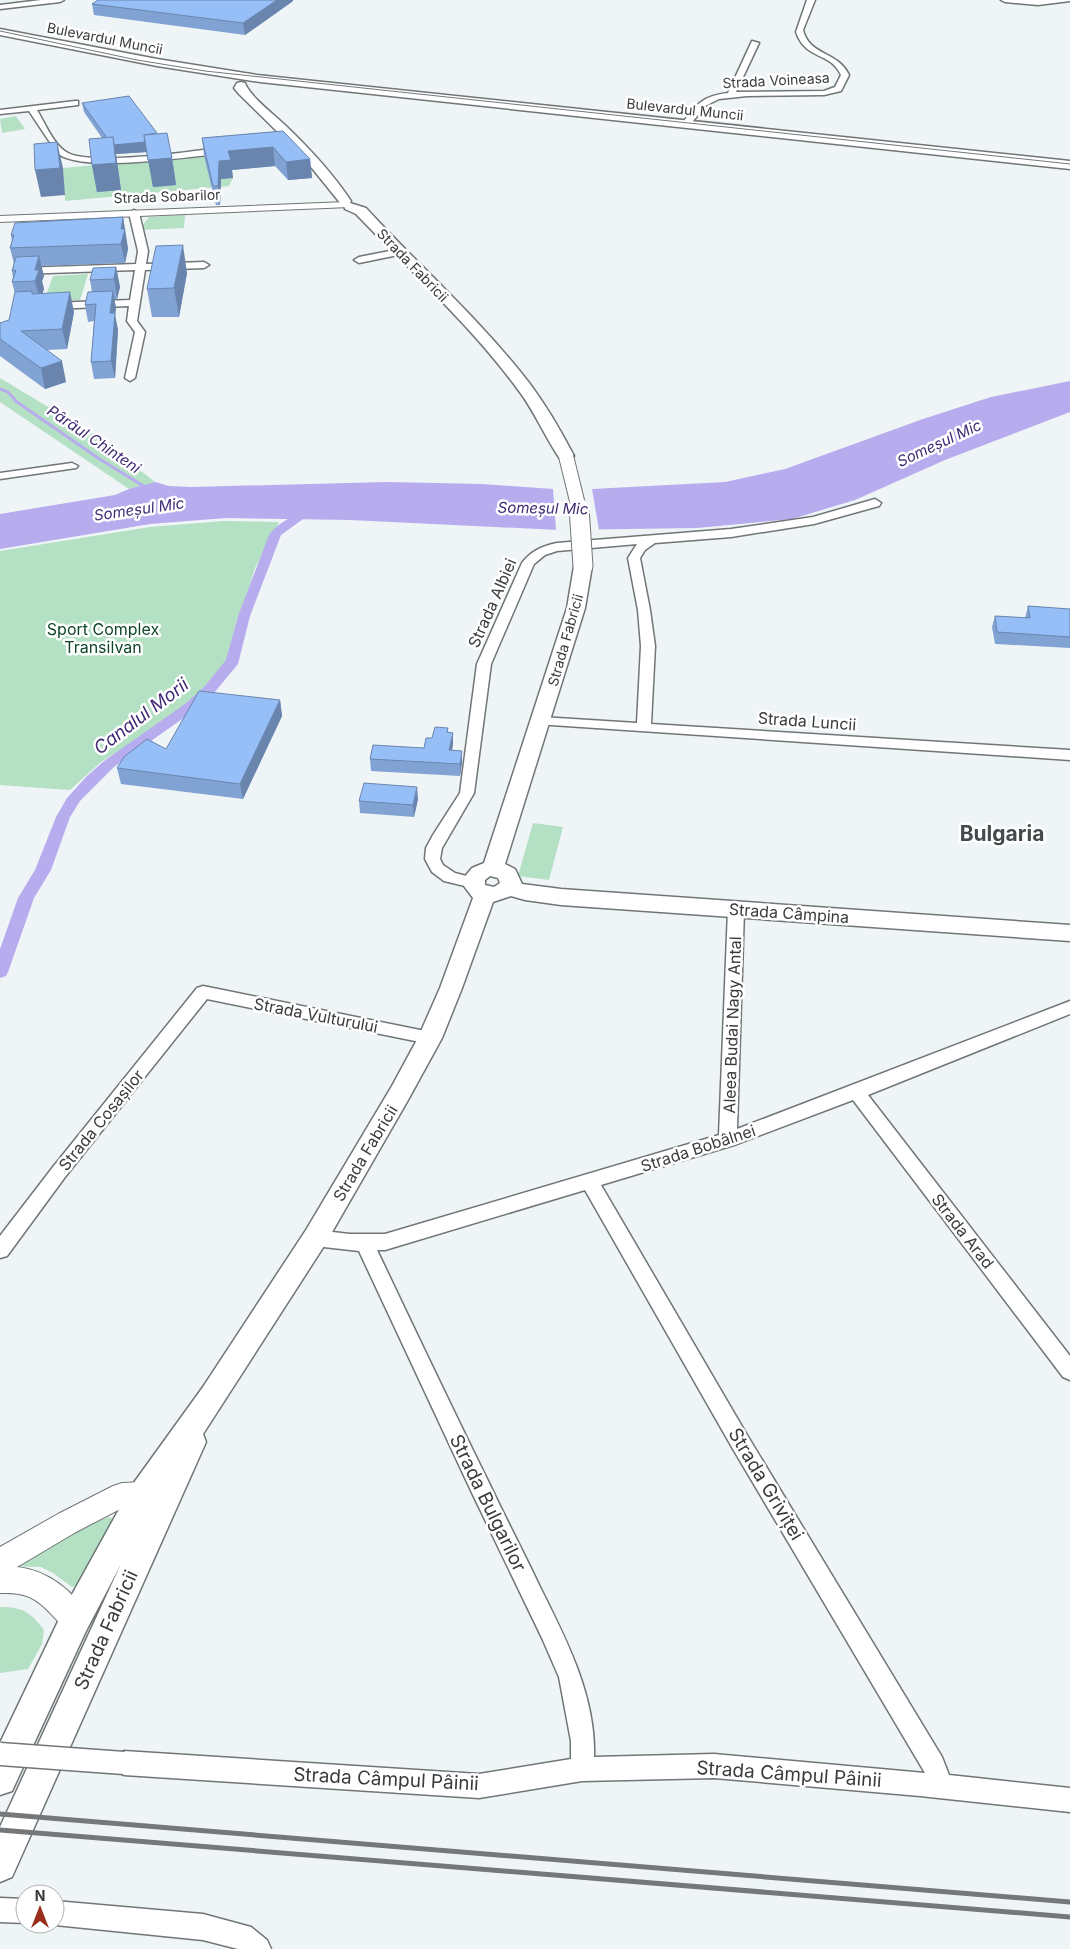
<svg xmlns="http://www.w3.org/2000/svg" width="1070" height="1949" font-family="Inter,sans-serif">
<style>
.green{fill:#b4e0c3}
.water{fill:#b7acee}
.pier{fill:#eff4f7}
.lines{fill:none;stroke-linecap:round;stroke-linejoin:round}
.stream{stroke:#b7acee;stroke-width:3}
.canal{fill:#b7acee;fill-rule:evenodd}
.minor-casing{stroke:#707577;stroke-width:3}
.tertiary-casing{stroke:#707577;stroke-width:2}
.secondary-casing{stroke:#707577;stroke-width:3}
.primary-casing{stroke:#707577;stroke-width:3}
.minor{fill:#fff;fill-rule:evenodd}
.tertiary{fill:#fff;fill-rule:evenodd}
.secondary{fill:#fff;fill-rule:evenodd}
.primary{fill:#fff;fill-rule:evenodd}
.tram{stroke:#75787a;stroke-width:1}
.rail{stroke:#75787a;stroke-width:5}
.minor-bridge-casing{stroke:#707577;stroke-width:25;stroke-linecap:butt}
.secondary-bridge-far1-casing{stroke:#707577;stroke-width:16;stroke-linecap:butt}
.secondary-bridge-casing{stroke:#707577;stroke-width:21;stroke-linecap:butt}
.minor-bridge{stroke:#fff;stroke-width:22}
.secondary-bridge-far1{stroke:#fff;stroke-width:14}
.secondary-bridge{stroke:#fff;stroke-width:19}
.wall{fill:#81a3d4}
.shaded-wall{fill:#6985ad}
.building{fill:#96bef7;stroke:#6985ad}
.labels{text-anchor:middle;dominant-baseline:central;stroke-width:5;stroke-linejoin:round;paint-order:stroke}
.far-street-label{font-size:14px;fill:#393b3c;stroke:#fff}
.far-water-label{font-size:15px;font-style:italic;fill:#3f2a75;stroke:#fff}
.street-label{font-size:16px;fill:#393b3c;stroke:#fff}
.park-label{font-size:16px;fill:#10462a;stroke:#fff}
.water-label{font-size:18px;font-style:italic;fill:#3f2a75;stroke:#fff}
.near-street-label{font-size:19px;fill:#393b3c;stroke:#fff}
.district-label{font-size:21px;font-weight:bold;fill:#44494b;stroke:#fff}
</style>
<rect width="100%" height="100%" fill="#eff4f7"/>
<g class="green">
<polygon points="16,116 25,129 2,133 0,119"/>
<polygon points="204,155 210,180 233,178 229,186 65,201 63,168"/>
<polygon points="185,215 184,228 139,230 149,217"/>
<polygon points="88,274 80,300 44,301 53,276"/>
<polygon points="0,378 95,435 155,482 129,489 0,402"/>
<polygon points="223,521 279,522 255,568 243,607 237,618 226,663 196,697 153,729 101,762 70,790 0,785 0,551 150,527"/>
<polygon points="533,823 563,827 549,880 518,876"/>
<polygon points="110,1517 116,1522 83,1585 72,1587 53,1573 41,1567 7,1566 97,1521"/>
<path d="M0 1607C23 1607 30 1612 44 1630L42 1644 28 1669 0 1673Z"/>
</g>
<polygon class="water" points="1070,381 1070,412 945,460 855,500 792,519 697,528 559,530 350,520 226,518 150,524 0,549 0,514 115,495 129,489 155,482 169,486 191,487 386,482 482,484 553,489 592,489 725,482 785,469 923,419 991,397"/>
<polygon class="pier" points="553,489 592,489 599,530 556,530"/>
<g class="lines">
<polyline class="stream" points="0,389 8,392 17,402 98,458 145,487"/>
<path class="canal" d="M310 499 314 500 316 503 303 519 281 535 250 616 238 664 214 693 195 710 114 767 80 801 70 817 51 870 34 898 8 972 6 976 0 978V949L18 898 35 870 56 817 67 798 86 777 104 761 185 704 204 687 226 660 238 616 269 535C276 524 286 522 295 513 300 509 302 501 310 499Z"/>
<g class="minor-casing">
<g id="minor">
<polygon points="41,0 64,0 60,2 0,9 0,5"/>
<path d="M807 0H815L803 30C810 57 837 50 849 75L841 91 824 95 747 96 719 99 705 106 689 126H683L682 124C696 104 703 96 728 93L752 41 759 43 736 92 824 91 835 87 841 75C830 51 806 61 796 32Z"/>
<polygon points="1001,0 1070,0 1070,1 1038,5 1005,2"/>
<path d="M75 101H78V105L37 110C45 123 54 146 68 153 93 166 195 151 226 147L230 150 226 153C192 156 83 174 57 153L29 111 0 114V110Z"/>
<polygon points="134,210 139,213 148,251 146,264 204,262 209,265 204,268 145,270 137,321 145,332 135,378 130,381 125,378 135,332 127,321 129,306 50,309 45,306 50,303 130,300 135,270 21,274 16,271 21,268 136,264 138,251 129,213"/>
<polygon points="400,249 405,252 403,254 359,263 354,260 359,257"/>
<polygon points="72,463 78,466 76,468 0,479 0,473"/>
<path d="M875 499 881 503 879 506 814 524 731 537 655 543 645 550 640 558 650 610 655 646 651 724 1070 750V760L536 724 534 721 536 718 541 717 637 723 641 646 638 610 628 558 637 544 557 551 545 555 534 564 491 664 474 793 442 848 440 859 443 865 455 873 478 879 481 883 478 887 473 888 444 881 432 872 425 859 426 848 433 835 460 793 477 664 522 563C531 551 542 546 557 543L731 529 813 517Z"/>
<path d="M736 904 742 906 744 910 737 1129 1070 1001V1014L868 1095 1070 1356V1380L1063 1377 853 1100 734 1145 601 1185 747 1435 942 1757 949 1775 1070 1788V1812L920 1796 714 1778 582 1781 479 1798 124 1775 116 1771 112 1763 116 1755 124 1751 479 1774 571 1759V1741L559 1677 542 1638 474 1497 359 1251 315 1246 308 1244 306 1238 308 1232 315 1230 350 1234H385L719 1135 728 910 730 906ZM585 1190 733 1449 925 1773 714 1754 594 1757C596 1696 566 1639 539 1585 523 1551 505 1517 489 1483 451 1406 414 1328 377 1250H385Z"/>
<polygon points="203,986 430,1032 436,1033 438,1038 436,1043 430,1044 207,999 65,1177 7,1256 0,1258 0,1236 53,1167 197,988"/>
<polygon points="0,1898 25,1899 25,1923 0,1922"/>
<polygon points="55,1901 203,1914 251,1927 267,1940 271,1949 238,1949 203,1940 55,1925 51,1924 55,1924"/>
</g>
</g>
<g class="tertiary-casing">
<g id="tertiary">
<polygon points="346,202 350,203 352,205 350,207 0,222 0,216"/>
<path d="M143 1482 160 1491 164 1500 160 1509 151 1512 139 1506 124 1507 76 1532 17 1567C47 1570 77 1592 89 1620L85 1630 75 1634C65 1630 61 1624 53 1616 36 1597 25 1592 0 1593V1547L58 1514 113 1486 122 1483Z"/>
</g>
</g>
<g class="secondary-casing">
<g id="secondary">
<path d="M241 82 245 83C250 97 275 115 287 127 311 150 333 174 351 201L350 203 366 208C420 267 481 320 530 384 547 407 561 431 574 456L572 459H560C545 437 535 412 519 391 472 326 411 272 356 214L345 209 344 204H341L303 157 239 94 234 88 237 83Z"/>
<path d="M583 561 589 562 592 566 585 608 505 864 515 869 522 884 561 889 1070 925V941L561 905 525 900 511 896 493 902 462 988 442 1038 408 1100 324 1246 203 1434 206 1442 12 1877 0 1882V1827L121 1564 86 1631 12 1791 0 1795V1743L64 1609 133 1484 203 1387 306 1230 392 1086 418 1038 440 988 473 898 464 886 463 879 472 868 484 863 567 608 574 566 577 562ZM490 876 498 878 500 883 494 887 485 885V880Z"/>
</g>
</g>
<g class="primary-casing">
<polygon id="primary" points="0,29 157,59 257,75 1070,161 1070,169 260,82 157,66 0,35"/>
</g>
<use href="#minor" class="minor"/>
<use href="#tertiary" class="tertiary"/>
<use href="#secondary" class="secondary"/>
<use href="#primary" class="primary"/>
<polyline class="tram" points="0,31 137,60 205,71 1070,164"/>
<g class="rail">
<polyline points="0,1814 1070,1902"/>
<polyline points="0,1830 1070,1917"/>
</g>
<g class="minor-bridge-casing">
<polyline id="minor-bridge" points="0,1754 124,1763"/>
</g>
<g class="secondary-bridge-far1-casing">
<polyline id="secondary-bridge-far1" points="566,456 579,509"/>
</g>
<g class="secondary-bridge-casing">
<polyline id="secondary-bridge" points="579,508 583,566"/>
</g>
<use href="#minor-bridge" class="minor-bridge"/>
<use href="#secondary-bridge-far1" class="secondary-bridge-far1"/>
<use href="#secondary-bridge" class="secondary-bridge"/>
</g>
<g class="wall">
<polygon points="98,0 293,0 293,1 245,35 94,15 92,4"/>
<polygon points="82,103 172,158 176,185 153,187 147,152 116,154 121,190 97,192 92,165 102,138 84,112"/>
<polygon points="283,131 310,159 312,178 288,180 275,166 232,170 233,178 221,179 220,205 216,205 204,156 202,138"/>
<polygon points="123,217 128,249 125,263 41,266 44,276 42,281 44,289 42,293 74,312 67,349 47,350 66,382 45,389 0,356 0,323 9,320 15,294 12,282 13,278 12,271 14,264 10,248 12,242 11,235"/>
<polygon points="116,267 120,287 117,299 114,299 116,308 115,315 118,330 115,378 94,379 91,362 94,321 88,322 85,305 92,292 90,280"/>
<polygon points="187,273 179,317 152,317 147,289"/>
<polygon points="1028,606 1070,609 1070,648 995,644 992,627 995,616 1025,618"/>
<polygon points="280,700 282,716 243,799 121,784 117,768 166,749"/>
<polygon points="448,728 448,733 453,744 452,750 462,762 460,776 371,771 370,759 424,748"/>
<polygon points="418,799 414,817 360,813 359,801"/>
</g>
<g class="shaded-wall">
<polygon points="277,0 293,0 293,1 245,35 243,23"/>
<polygon points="57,142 63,168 65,195 41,197 35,170"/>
<polygon points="145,142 147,152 116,154 121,190 97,192 92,165 112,145"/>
<polygon points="273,147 275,166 232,170 233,178 221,179 220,205 218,186 219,161 228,151"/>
<polygon points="172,158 176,185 153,187 148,160"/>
<polygon points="310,159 312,178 288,180 286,162"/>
<polygon points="123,217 128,249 125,263 121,244 121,229"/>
<polygon points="183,245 187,273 179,317 174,288"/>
<polygon points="39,256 44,276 42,281 44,289 40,301 35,281 35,270"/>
<polygon points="116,267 120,287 117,299 114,279"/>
<polygon points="113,291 116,308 115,315 118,330 115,378 111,361 110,313"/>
<polygon points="70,292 74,312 67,349 62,329"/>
<polygon points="62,361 66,382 45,389 41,368"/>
<polygon points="280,700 282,716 243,799 240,784"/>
<polygon points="453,733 453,744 450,762 449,750"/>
<polygon points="462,751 462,762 460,776 460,764"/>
<polygon points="417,787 418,799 414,817 413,805"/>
</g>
<g class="building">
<polygon points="98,0 277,0 243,23 92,4"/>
<polygon points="129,96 157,133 144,135 145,142 114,145 113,137 107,138 82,103"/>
<polygon points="283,131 310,159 286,162 273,147 228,151 231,160 219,161 218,186 213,186 202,138"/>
<polygon points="167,133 172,158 148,160 144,135"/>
<polygon points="113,137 116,163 92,165 89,139"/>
<polygon points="57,142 60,168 35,170 34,144"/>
<polygon points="123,217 121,229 125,229 121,244 10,248 14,235 11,235 15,223"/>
<polygon points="183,245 174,288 147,289 156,246"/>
<polygon points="39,256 35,270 39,270 35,281 12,282 16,270 12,271 16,257"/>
<polygon points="116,267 114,279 90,280 93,268"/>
<polygon points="32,291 32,294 70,292 62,329 21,331 62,361 41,368 0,339 0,323 9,320 15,292"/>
<polygon points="113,291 110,313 115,313 111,361 91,362 96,304 85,305 88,292"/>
<polygon points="1028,606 1070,609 1070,637 997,632 995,616 1030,618"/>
<polygon points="199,691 280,700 240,784 117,768 124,757 147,739 166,749"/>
<polygon points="435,727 448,728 447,732 453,733 449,750 462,751 460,764 370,759 373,745 424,748 426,738 432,738"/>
<polygon points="364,783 417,787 413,805 359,801"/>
</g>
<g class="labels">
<g class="far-street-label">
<text transform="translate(105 38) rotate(11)">Bulevardul Muncii</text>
<text transform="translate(776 80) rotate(-3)">Strada Voineasa</text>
<text transform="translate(685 109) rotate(6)">Bulevardul Muncii</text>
<text transform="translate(167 196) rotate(-2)">Strada Sobarilor</text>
<text transform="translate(413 265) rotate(46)">Strada Fabricii</text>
<text transform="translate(565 640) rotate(-74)">Strada Fabricii</text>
</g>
<g class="far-water-label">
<text transform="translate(94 439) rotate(34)">Pârâul Chinteni</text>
<text transform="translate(939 443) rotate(-25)">Someșul Mic</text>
<text transform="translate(543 508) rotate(1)">Someșul Mic</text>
<text transform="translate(139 509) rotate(-8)">Someșul Mic</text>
</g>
<g class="street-label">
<text transform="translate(492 603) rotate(-66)">Strada Albiei</text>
<text transform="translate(807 721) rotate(4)">Strada Luncii</text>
<text transform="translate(789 913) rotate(4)">Strada Câmpina</text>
<text transform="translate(316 1015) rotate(11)">Strada Vulturului</text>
<text transform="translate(732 1025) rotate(-88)">Aleea Budai Nagy Antal</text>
<text transform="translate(101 1120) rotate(-51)">Strada Cosașilor</text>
<text transform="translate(698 1148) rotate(-18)">Strada Bobâlnei</text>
<text transform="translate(365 1153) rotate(-59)">Strada Fabricii</text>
<text transform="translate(963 1231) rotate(52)">Strada Arad</text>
</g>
<g class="park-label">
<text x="103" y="629">Sport Complex<tspan x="103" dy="18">Transilvan</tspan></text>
</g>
<g class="water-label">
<text transform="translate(141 716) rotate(-37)">Canalul Morii</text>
</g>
<g class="near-street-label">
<text transform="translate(766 1484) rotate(59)">Strada Griviței</text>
<text transform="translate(488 1503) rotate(64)">Strada Bulgarilor</text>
<text transform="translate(106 1630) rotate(-66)">Strada Fabricii</text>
<text transform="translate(789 1774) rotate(4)">Strada Câmpul Pâinii</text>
<text transform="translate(386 1779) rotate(3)">Strada Câmpul Pâinii</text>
</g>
<g class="district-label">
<text x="1002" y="833">Bulgaria</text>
</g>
</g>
<g transform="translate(40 1909)"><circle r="24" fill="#ffffff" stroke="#b0b1b1"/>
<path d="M0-4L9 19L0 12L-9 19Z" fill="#982f1a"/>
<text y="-8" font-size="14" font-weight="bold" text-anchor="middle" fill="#393b3c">N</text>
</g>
</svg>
